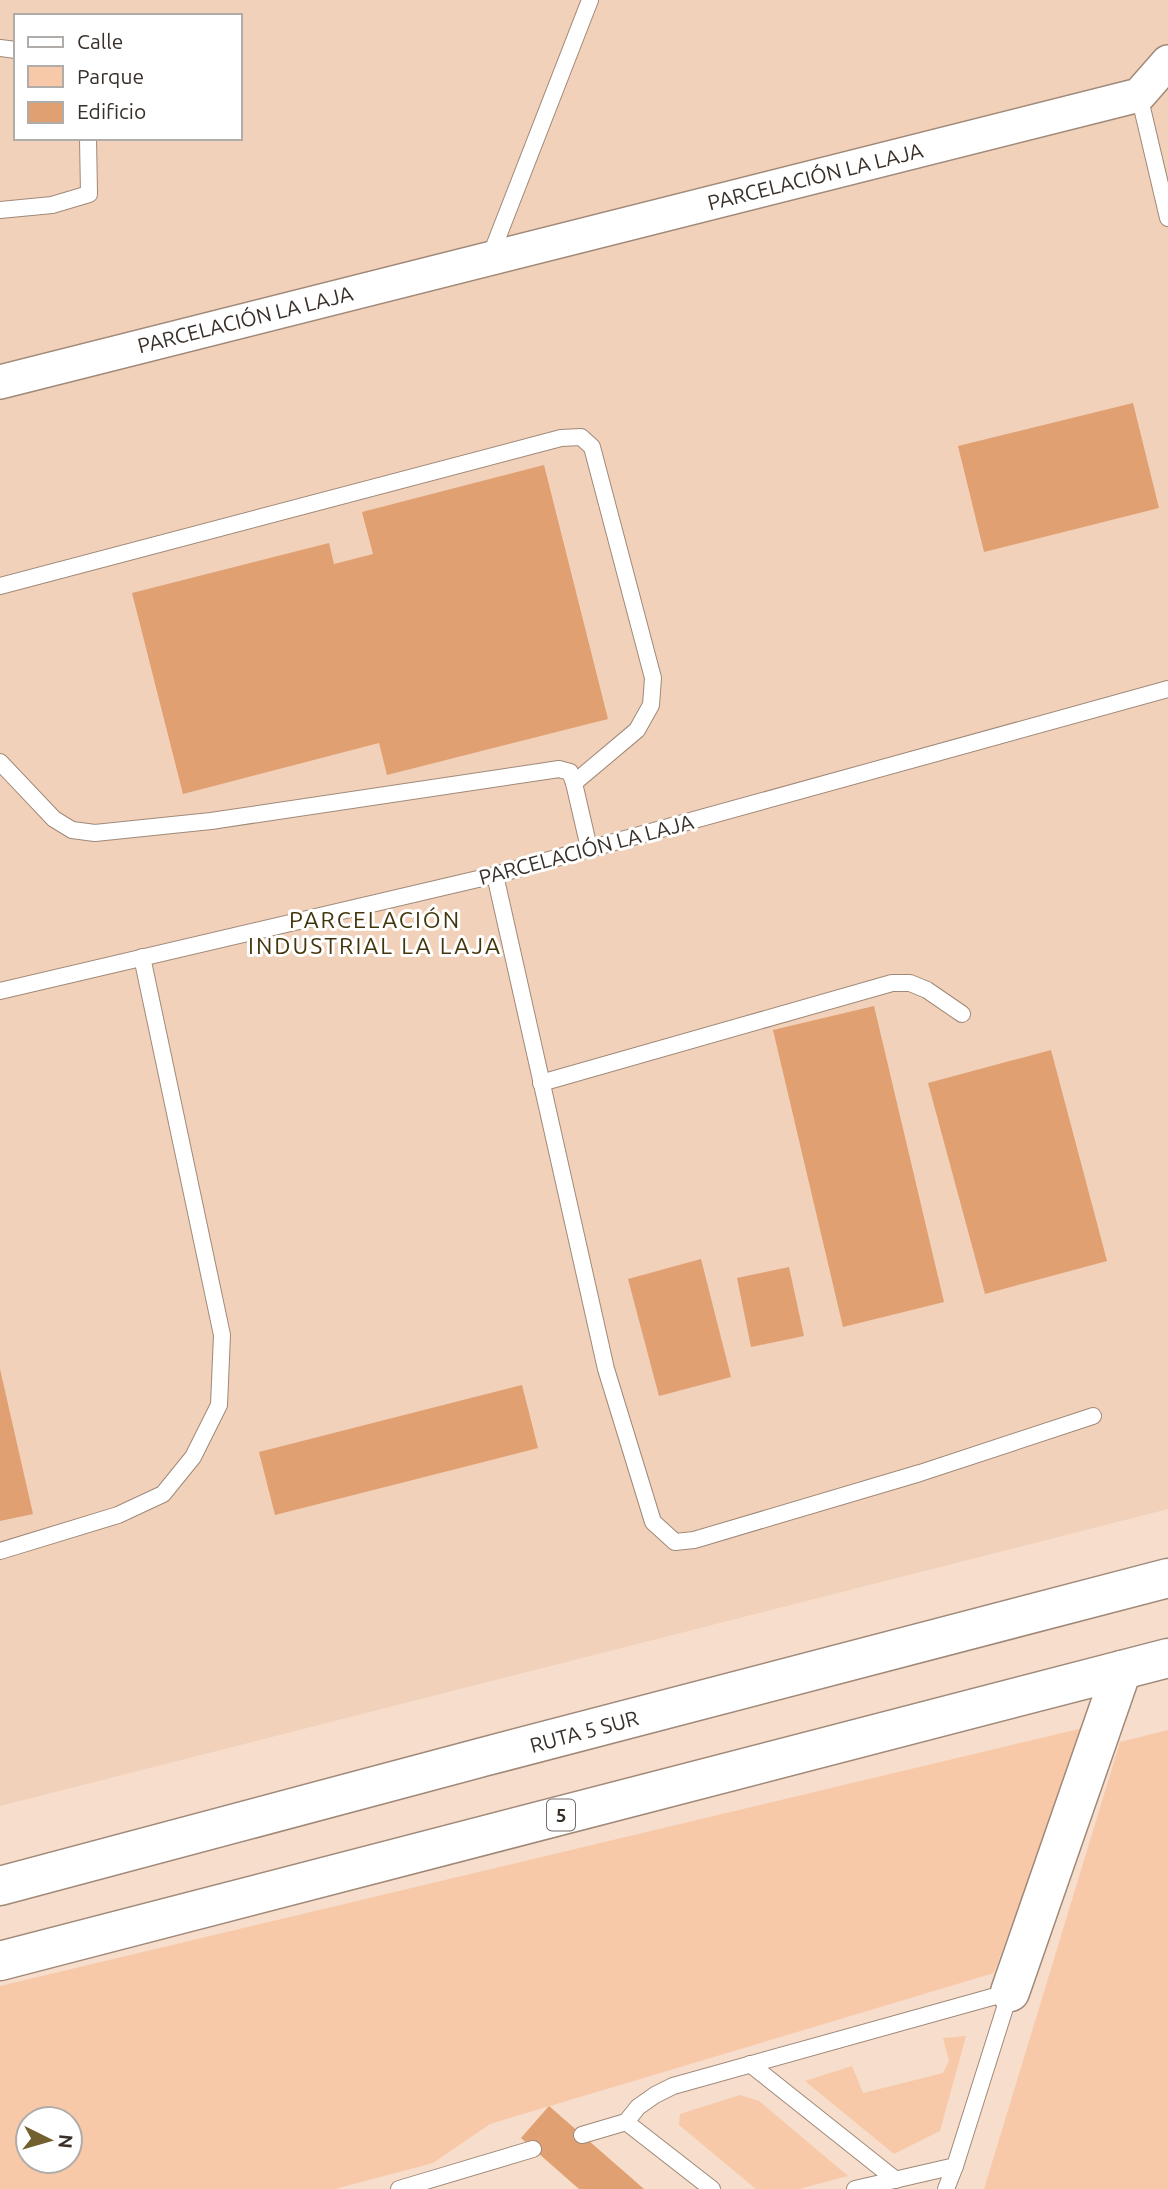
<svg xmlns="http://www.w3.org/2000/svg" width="1168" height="2189" font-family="Ubuntu,sans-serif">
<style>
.built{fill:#f1d1ba;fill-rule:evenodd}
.green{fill:#f7c9a9;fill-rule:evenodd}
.building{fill:#e0a072}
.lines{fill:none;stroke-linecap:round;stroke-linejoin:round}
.lane-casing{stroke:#a08978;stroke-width:18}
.street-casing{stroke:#a08978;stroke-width:36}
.highway-casing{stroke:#a08978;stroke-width:41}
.lane{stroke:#fff;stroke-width:16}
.street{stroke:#fff;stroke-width:33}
.highway{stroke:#fff;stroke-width:38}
.labels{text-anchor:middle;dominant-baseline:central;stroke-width:6;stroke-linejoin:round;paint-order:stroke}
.shield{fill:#fff;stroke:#746d69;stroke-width:2}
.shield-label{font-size:19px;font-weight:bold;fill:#392f29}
.street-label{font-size:21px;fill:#392f29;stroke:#fff}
.neighbourhood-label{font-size:23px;letter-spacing:2px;fill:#43350b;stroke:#fff}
</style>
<rect width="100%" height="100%" fill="#f7ddcb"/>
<path class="built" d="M0 0H1168V1509L0 1806ZM16 16H240V138H16Z"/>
<g class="green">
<path d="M1083 1728 994 1973 490 2124 433 2163 335 2189H0V1986ZM28 2119H70V2161H28Z"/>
<polygon points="1168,1730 1168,2189 984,2189 1120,1742"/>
<polygon points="966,2036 940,2131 894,2154 805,2081 852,2066 863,2093 943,2073 949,2061 943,2038"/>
<polygon points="740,2095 759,2101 848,2176 799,2189 756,2189 679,2125 680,2114"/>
</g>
<g class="building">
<polygon points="1133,403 1159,508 984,552 958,446"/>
<polygon points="544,465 608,719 387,775 379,743 183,794 132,593 329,543 334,564 373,554 362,512"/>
<polygon points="874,1006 944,1302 843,1327 773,1030"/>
<polygon points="1051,1050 1107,1261 985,1294 928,1083"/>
<polygon points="701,1259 731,1377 659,1396 628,1279"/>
<polygon points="789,1267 804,1336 751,1347 737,1278"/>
<polygon points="0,1369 33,1514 0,1521"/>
<polygon points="522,1385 538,1448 275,1515 259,1452"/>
<polygon points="549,2106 644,2189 579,2189 521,2138"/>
</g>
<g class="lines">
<g class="lane-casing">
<g id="lane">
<polyline points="0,48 16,50"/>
<polyline points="1139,95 1168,218"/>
<polyline points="0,210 52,205 89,194 88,138"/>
<polyline points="490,257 590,0"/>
<polyline points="0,586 561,438 581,437 592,447 653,678 651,705 637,730 574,783"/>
<polyline points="0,762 54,819 72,830 95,833 211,821 559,769 570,772 574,783 589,848"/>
<polyline points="495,875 606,1369 653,1522 675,1542 694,1540 920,1473 1093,1416"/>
<polyline points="0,991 495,875 1168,689"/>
<polyline points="541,1083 892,983 910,983 927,990 962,1014"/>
<polyline points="0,1551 118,1515 163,1494 193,1457 219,1405 222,1335 142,957"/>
<polyline points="750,2064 896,2180"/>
<polyline points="626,2122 712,2189"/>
<polyline points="582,2135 626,2122 638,2107 655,2095 673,2086 1010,1992"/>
<polyline points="399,2189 533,2149"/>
<polyline points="855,2189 955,2166 1010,1992"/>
<polyline points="946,2189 955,2166"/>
</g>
</g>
<g class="street-casing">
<polyline id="street" points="0,382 1139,95 1168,62"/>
</g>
<g class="highway-casing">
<g id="highway">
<polyline points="0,1886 483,1757 1168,1578"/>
<polyline points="0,1961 1168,1658"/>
<polyline points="1010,1992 1122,1670"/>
</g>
</g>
<use href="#lane" class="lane"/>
<use href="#street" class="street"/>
<use href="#highway" class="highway"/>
</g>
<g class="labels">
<rect class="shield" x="547" y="1799.5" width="28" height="31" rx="5"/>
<g class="shield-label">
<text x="561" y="1815">5</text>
</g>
<g class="street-label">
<text transform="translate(815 176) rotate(-14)">PARCELACIÓN LA LAJA</text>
<text transform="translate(245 319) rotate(-14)">PARCELACIÓN LA LAJA</text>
<text transform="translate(586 849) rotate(-15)">PARCELACIÓN LA LAJA</text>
<text transform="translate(584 1731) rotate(-15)">RUTA 5 SUR</text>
</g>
<g class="neighbourhood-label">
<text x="375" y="919">PARCELACIÓN<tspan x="375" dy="26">INDUSTRIAL LA LAJA</tspan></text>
</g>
</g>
<rect x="14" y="14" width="228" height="126" fill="#ffffff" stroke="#b0aca9" stroke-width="2"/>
<rect x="28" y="37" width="35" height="10" fill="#ffffff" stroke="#b0aca9" stroke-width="2"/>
<text x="77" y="49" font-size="21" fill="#392f29">Calle</text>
<rect x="28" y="66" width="35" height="21" fill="#f7c9a9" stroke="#b0aca9" stroke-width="2"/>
<text x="77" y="84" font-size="21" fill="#392f29">Parque</text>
<rect x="28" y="102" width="35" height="21" fill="#e0a072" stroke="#b0aca9" stroke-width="2"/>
<text x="77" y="119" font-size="21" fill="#392f29">Edificio</text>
<g transform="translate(49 2140) rotate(95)"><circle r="33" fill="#ffffff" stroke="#b0aca9" stroke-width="2"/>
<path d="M0-5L12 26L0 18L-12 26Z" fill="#72602f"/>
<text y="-10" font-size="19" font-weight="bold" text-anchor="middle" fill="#392f29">N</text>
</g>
</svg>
